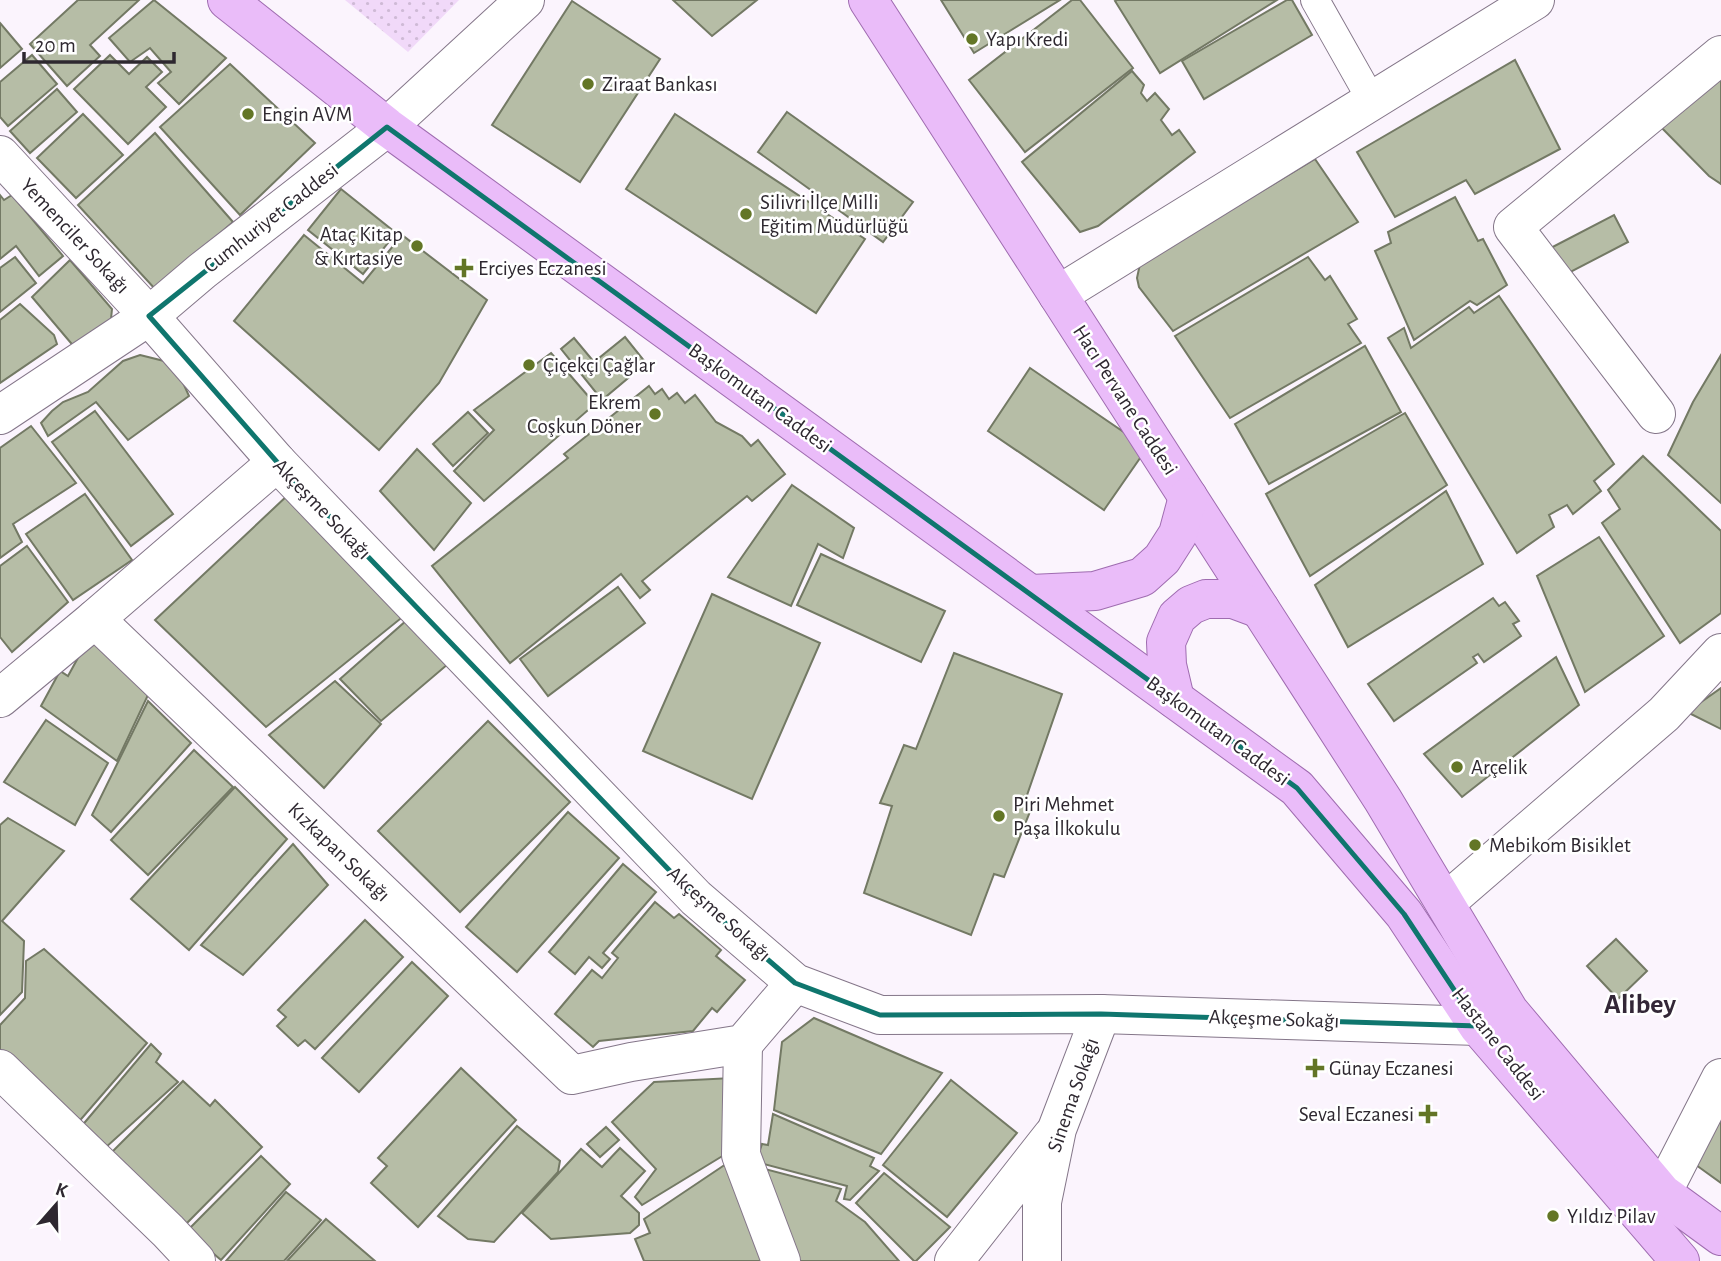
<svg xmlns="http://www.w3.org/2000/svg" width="1721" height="1261" font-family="'Alegreya Sans',sans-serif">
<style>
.grass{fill:url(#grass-dots)}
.building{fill:#b6bda6;stroke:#737964;stroke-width:2}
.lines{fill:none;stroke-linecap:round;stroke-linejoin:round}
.service-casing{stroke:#847689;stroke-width:30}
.minor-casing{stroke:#847689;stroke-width:40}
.tertiary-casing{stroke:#847689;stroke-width:40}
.primary-casing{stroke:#9f6cb0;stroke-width:40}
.service{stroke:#fff;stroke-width:28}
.minor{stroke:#fff;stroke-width:38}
.tertiary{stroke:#fff;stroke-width:38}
.primary{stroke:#eabcf9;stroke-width:38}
.marked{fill:none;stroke:#0f766e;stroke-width:5;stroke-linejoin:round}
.poi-dot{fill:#637626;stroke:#fff;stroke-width:2.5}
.labels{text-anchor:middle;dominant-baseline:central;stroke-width:5;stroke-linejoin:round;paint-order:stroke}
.poi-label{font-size:21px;fill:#2e2830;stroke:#fff;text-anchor:start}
.street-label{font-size:21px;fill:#2e2830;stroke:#fff}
.district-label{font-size:28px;font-weight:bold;fill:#332737;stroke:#fff}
</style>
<defs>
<pattern id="grass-dots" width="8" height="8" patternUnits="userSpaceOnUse" patternTransform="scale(1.75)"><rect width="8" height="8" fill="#f1d9f9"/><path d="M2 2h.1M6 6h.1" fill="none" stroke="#cfbad6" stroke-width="1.8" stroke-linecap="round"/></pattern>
</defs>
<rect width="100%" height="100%" fill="#fbf4fd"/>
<polygon class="grass" points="345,0 459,0 408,52"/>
<g class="building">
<polygon points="78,0 139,0 90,45 100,56 67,86 30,44"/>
<polygon points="154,0 226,58 179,104 158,83 171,72 150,48 130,62 109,38"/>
<polygon points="673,0 757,0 712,36"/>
<polygon points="941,0 1060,0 974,53"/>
<polygon points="1072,0 1080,0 1133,68 1025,152 969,80"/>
<polygon points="1117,0 1277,0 1160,73 1115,1"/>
<polygon points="1287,0 1292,0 1312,35 1204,99 1182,61"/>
<polygon points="572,1 660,59 580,182 492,125"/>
<polygon points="0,23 22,49 0,68"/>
<polygon points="32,55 57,84 8,126 0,117 0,82"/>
<polygon points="110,55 129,74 147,57 162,72 146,87 166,107 128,144 74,89"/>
<polygon points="1515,60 1560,149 1475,194 1466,180 1395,217 1357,152"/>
<polygon points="1721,63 1721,184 1709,176 1656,122"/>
<polygon points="230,64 315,143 240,215 160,127"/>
<polygon points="1132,71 1144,85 1141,93 1147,101 1155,93 1169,109 1161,120 1172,135 1179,130 1195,152 1098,226 1080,232 1022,162"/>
<polygon points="57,89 77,112 30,153 10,131"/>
<polygon points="787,112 913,202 883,242 758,152"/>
<polygon points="83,114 123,155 76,198 37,158"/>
<polygon points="675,114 865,239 816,313 626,189"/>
<polygon points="155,133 233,222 156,290 78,205"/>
<polygon points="1315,159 1358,222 1173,331 1139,287 1137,278 1140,264"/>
<polygon points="341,189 396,233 363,274 308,230"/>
<polygon points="0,195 4,200 12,195 63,256 39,276 16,246 0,259"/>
<polygon points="1455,197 1478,241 1483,239 1507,285 1477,305 1470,301 1414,340 1375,251 1391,243 1388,232"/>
<polygon points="1614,215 1628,242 1557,279 1543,252"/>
<polygon points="304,235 363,283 402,235 487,300 439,383 379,450 234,321"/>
<polygon points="15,257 36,283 0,312 0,268"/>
<polygon points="1308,257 1325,280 1330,276 1357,319 1348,324 1361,343 1230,418 1175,336"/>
<polygon points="70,260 112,309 111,319 76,349 32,297"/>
<polygon points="1499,296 1614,464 1594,481 1601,491 1573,514 1567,505 1549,515 1554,527 1517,553 1388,338 1404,328 1411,348 1469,307 1474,313"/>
<polygon points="20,304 54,335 57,344 0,383 0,320"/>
<polygon points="625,337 646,363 602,400 561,349 574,338 594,362"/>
<polygon points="1365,346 1401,412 1269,484 1235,424"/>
<polygon points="551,353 595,404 484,501 454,471 494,430 474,410"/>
<polygon points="140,355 164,361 180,376 189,396 128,440 96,402 48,436 41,423 52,411 63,402 88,392 123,361"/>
<polygon points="1721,355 1721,503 1668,455 1693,402"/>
<polygon points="1030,368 1147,448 1104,510 988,431"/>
<polygon points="649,386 655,394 662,389 669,399 677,393 685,403 695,395 716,422 742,436 751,446 758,440 785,474 752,501 747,496 642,581 650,590 640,598 621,574 510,663 432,566 568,458 564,454"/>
<polygon points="95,411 173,514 131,546 52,442"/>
<polygon points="468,412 488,433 453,466 433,444"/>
<polygon points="1405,413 1447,485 1310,576 1266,494"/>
<polygon points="31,426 76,483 13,524 22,542 0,558 0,448"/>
<polygon points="417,449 471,503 434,550 380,491"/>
<polygon points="1643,456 1721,531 1721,613 1680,643 1602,523 1620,509 1608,490"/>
<polygon points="792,485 854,528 843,558 818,544 791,606 728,577"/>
<polygon points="1446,491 1483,564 1348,647 1315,585"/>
<polygon points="85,494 132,560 73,600 26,534"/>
<polygon points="289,494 405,615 266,727 155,620"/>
<polygon points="1599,537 1664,636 1585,692 1537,576"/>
<polygon points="27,546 68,602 12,652 0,637 0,566"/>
<polygon points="821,554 945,611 921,662 797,605"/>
<polygon points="618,587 645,623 548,696 520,659"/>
<polygon points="712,594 820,643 752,799 643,751"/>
<polygon points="1493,598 1499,606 1505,602 1519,621 1513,624 1521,636 1484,662 1478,654 1473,657 1477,663 1394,721 1368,684"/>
<polygon points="407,620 448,664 381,721 340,679"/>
<polygon points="90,636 148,695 117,761 41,706 60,671 68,676"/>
<polygon points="954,653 1062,694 1025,801 1033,804 1004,877 994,874 971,935 864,893 892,806 880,803 904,745 916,749"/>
<polygon points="1556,657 1579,705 1462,797 1424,754"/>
<polygon points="335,681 381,724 324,788 269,735"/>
<polygon points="1721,688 1721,729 1687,712"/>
<polygon points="148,701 191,743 111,832 92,815"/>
<polygon points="46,720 108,763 75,825 4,782"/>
<polygon points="488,721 570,802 460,912 378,831"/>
<polygon points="194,750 233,787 148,875 111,840"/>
<polygon points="235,787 287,839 189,950 131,899"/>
<polygon points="568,812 619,858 517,972 466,927"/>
<polygon points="8,818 64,851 2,921 24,941 22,992 0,1015 0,825"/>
<polygon points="293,844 328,885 243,975 201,945"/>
<polygon points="623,864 656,892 603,953 610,959 602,968 589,957 575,974 549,952"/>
<polygon points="655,902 674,918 679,914 721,950 716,956 745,980 717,1012 712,1008 693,1031 599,1041 593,1047 555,1014 592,970 602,978 618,958 612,953"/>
<polygon points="365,920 403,957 315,1049 305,1040 298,1046 277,1026 286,1017 278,1010"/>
<polygon points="1616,939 1647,971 1618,999 1587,966"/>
<polygon points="44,949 147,1043 76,1125 0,1051 0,1025 25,998 26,961"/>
<polygon points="412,962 448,996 359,1092 322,1058"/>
<polygon points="814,1018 942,1073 881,1154 774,1110 782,1042"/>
<polygon points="151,1044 161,1054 156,1062 178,1082 104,1149 80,1128"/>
<polygon points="461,1068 516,1120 418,1227 371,1183 387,1166 378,1158"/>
<polygon points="732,1078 729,1152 642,1205 635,1197 656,1169 612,1122 654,1082"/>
<polygon points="951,1080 1017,1133 947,1217 883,1165"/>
<polygon points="183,1081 210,1106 215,1100 262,1147 186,1224 112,1152"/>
<polygon points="1721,1108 1721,1183 1696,1165"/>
<polygon points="773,1114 874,1158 870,1166 879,1171 850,1200 844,1199 847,1186 756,1162 762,1144 768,1145"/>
<polygon points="517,1126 560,1161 558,1172 494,1242 468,1239 438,1216"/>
<polygon points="606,1127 619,1140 600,1157 587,1144"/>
<polygon points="620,1148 645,1171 621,1196 639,1213 639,1225 630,1233 551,1239 522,1213 581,1149 602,1167"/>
<polygon points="261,1156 290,1184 221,1260 187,1231"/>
<polygon points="729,1162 762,1261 644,1261 635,1239 650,1233 644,1219"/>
<polygon points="757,1167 841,1189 836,1201 865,1222 899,1261 792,1261"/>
<polygon points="884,1173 950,1227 916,1261 914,1261 856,1203"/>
<polygon points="286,1192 321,1220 284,1261 226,1261"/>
<polygon points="326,1219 375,1261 287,1261"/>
</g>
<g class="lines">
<g class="service-casing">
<polyline id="service" points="1315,0 1372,101"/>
</g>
<g class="minor-casing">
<g id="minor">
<polyline points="0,155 149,316 277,462 696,898 795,983 880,1015 1101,1014 1478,1026 1505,1013"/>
<polyline points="1058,295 1535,0"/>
<polyline points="1656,414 1513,227 1721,55"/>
<polyline points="277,462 95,619 572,1075 631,1062 743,1044 795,983"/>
<polyline points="0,698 95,619"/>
<polyline points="1445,903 1664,714 1721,653"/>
<polyline points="743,1044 741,1155 781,1261"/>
<polyline points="0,1069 168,1231 196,1261"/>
<polyline points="1662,1193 1721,1078"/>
<polyline points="954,1261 1052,1136"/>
<polyline points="1042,1261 1042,1202 1057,1129 1101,1014"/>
</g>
</g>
<g class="tertiary-casing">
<polyline id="tertiary" points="0,415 149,316 202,271 387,127 525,0"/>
</g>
<g class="primary-casing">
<g id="primary">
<polyline points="227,0 387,127 1297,788 1404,914 1478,1026 1680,1261"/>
<polyline points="868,0 1383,800 1509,1011 1662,1193 1721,1236"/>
<polyline points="1031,594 1095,591 1142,577 1162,559 1178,534 1188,497"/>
<polyline points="1175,699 1167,665 1166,642 1177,617 1191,605 1206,599 1233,599 1260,609"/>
</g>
</g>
<use href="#service" class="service"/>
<use href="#minor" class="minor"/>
<use href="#tertiary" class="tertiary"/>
<use href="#primary" class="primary"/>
</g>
<path class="marked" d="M387 127 1297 788 1404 914 1478 1026 1101 1014 880 1015 795 983 696 898 277 462 149 316Z"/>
<g class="poi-dot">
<circle cx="972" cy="39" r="7"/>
<circle cx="588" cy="84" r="7"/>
<circle cx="248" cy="114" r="7"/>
<circle cx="746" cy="214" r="7"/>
<circle cx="417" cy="246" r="7"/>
<path d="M460.5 257.5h7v7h7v7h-7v7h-7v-7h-7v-7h7z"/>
<circle cx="529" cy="365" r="7"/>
<circle cx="655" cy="414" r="7"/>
<circle cx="1457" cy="767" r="7"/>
<circle cx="999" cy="816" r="7"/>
<circle cx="1475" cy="845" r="7"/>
<path d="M1311.5 1057.5h7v7h7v7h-7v7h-7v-7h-7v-7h7z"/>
<path d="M1424.5 1103.5h7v7h7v7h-7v7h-7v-7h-7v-7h7z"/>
<circle cx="1553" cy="1216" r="7"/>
</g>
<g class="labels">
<g class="poi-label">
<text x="986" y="39">Yapı Kredi</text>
<text x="602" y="84">Ziraat Bankası</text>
<text x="262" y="114">Engin AVM</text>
<text x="760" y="202">Silivri İlçe Milli<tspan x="760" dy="24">Eğitim Müdürlüğü</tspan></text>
<text x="403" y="234" text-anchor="end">Ataç Kitap<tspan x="403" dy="24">&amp; Kırtasiye</tspan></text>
<text x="478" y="268">Erciyes Eczanesi</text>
<text x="543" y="365">Çiçekçi Çağlar</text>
<text x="641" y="402" text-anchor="end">Ekrem<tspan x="641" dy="24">Coşkun Döner</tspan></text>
<text x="1471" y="767">Arçelik</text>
<text x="1013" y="804">Piri Mehmet<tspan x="1013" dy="24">Paşa İlkokulu</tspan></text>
<text x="1489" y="845">Mebikom Bisiklet</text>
<text x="1329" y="1068">Günay Eczanesi</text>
<text x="1414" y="1114" text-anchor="end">Seval Eczanesi</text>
<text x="1567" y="1216">Yıldız Pilav</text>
</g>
<g class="street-label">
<text transform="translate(271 218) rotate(-38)">Cumhuriyet Caddesi</text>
<text transform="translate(75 236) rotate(47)">Yemenciler Sokağı</text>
<text transform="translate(760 398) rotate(36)">Başkomutan Caddesi</text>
<text transform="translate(1125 400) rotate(57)">Hacı Pervane Caddesi</text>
<text transform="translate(322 509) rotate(46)">Akçeşme Sokağı</text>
<text transform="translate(1218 731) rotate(36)">Başkomutan Caddesi</text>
<text transform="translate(339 852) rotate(44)">Kızkapan Sokağı</text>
<text transform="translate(719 914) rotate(42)">Akçeşme Sokağı</text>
<text transform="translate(1274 1019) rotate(2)">Akçeşme Sokağı</text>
<text transform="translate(1498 1044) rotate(52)">Hastane Caddesi</text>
<text transform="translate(1073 1095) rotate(-71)">Sinema Sokağı</text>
</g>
<g class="district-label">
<text x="1640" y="1005">Alibey</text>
</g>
</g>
<g transform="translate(56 1205) rotate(20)" stroke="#ffffff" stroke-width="5" paint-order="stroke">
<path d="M0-5L12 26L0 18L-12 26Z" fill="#2e2830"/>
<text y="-10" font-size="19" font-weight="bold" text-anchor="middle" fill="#2e2830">K</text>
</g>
<path d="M24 52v10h150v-10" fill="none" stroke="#2e2830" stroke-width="3.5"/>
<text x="35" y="52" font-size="21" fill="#2e2830" stroke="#ffffff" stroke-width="5" paint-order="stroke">20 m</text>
</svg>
